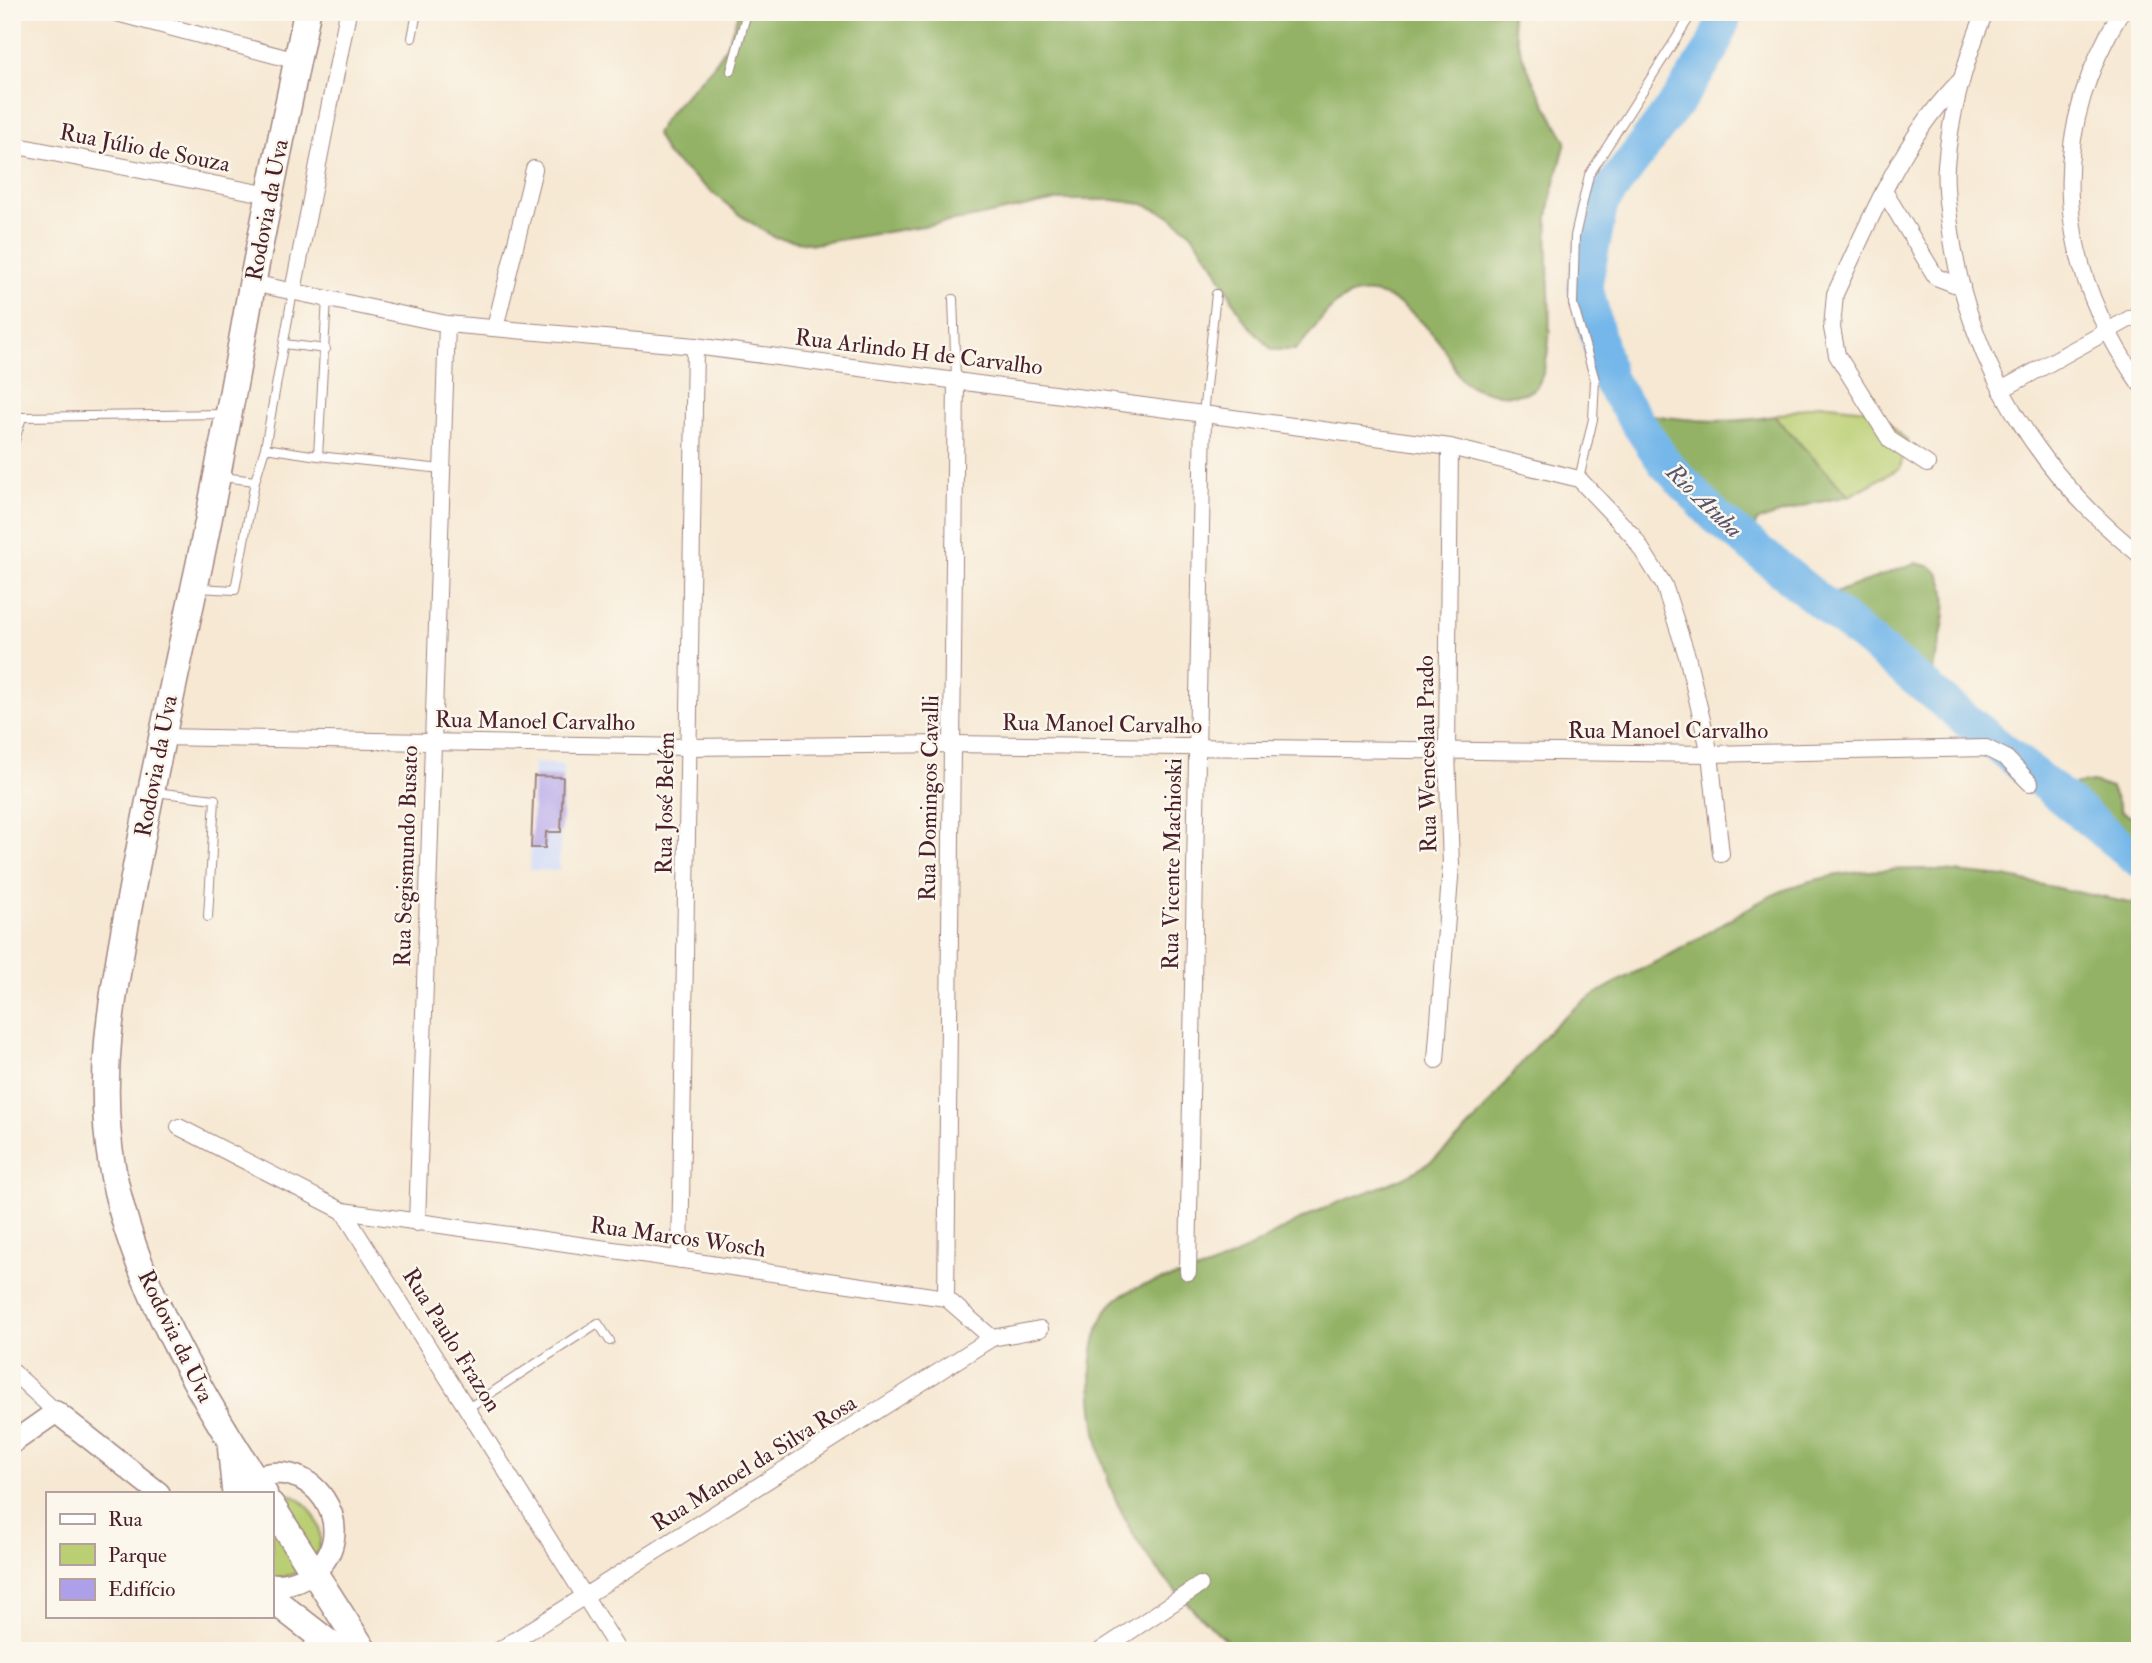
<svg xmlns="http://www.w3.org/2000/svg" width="2152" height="1663" font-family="'IM FELL Double Pica',serif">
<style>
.built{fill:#d0daf9}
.green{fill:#bacf73;stroke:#82774f;stroke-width:2}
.forest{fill:#93b265;stroke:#6e6848;stroke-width:2}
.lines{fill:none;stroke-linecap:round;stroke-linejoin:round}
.river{stroke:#75b7ea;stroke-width:35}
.building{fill:#ae9fea}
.service-casing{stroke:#a0847f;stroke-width:10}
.minor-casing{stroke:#a0847f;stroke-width:18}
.secondary-casing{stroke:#a0847f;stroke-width:24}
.trunk-casing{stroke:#a0847f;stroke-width:29}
.service{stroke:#fff;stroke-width:8}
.minor{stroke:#fff;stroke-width:16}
.secondary{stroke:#fff;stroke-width:21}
.trunk{stroke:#fff;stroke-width:26}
.labels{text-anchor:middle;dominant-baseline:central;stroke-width:5;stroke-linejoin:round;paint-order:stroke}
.street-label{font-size:23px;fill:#4a1f2b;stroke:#fbf7ec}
.water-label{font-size:24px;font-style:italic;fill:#59546e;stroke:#fbf7ec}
</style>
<rect width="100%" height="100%" fill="#fbf7ec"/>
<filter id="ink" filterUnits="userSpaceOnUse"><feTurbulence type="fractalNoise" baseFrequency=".0143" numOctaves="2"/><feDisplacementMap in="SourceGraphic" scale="14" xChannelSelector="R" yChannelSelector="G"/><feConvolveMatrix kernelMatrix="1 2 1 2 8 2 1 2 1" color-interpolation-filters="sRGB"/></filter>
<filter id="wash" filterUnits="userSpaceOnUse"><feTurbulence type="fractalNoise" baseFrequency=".00686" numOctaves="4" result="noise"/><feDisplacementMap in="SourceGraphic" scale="28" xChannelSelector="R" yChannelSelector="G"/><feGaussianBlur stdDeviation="1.57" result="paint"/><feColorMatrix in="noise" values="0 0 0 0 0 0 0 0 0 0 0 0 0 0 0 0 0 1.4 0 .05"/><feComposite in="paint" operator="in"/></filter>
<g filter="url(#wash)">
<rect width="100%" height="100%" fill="#f6e8d3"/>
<polygon class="built" points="534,763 564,765 559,871 530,870"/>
<g class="green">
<polygon points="1820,404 1874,410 1907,441 1900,468 1849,496 1774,416"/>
<path d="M271 1493C310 1487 338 1540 307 1567 299 1575 282 1577 271 1580Z"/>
</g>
<g class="forest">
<path d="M739 12H1510C1520 63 1541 97 1566 141 1560 167 1550 194 1548 219 1544 267 1559 342 1539 383 1530 403 1475 394 1462 380 1454 371 1450 357 1443 347 1423 320 1385 279 1347 297 1325 307 1313 334 1295 350H1272L1243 319 1214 265 1191 233 1169 215 1143 204 1113 200H1056L972 218 814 244 774 237 741 216 667 155 656 134C673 99 707 81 725 48 731 37 734 24 739 12Z"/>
<path d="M1637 413C1684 420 1726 425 1774 416L1849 496 1810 504 1757 521 1747 548C1697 506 1668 471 1637 413Z"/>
<path d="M1915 563C1919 564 1926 565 1931 567 1963 586 1933 662 1927 691L1813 601Z"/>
<polygon points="2093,782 2111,788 2121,811 2140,822 2140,847 2055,787"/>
<path d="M1924 869 2005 877 2140 905V1651H1239C1160 1585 1103 1516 1093 1409 1090 1377 1089 1347 1103 1317 1120 1280 1177 1280 1210 1267 1250 1251 1285 1225 1325 1208 1356 1194 1395 1185 1424 1166 1481 1129 1509 1069 1557 1023 1590 992 1634 974 1673 953 1716 930 1757 897 1804 883 1844 871 1883 869 1924 869Z"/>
</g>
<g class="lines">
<polyline class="river" points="1726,12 1712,49 1679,99 1601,203 1585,284 1609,380 1664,462 1716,517 2140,861"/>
</g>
<g id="blocks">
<polygon class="building" points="534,776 563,777 561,832 546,832 545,848 531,848"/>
</g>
</g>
<g filter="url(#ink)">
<use href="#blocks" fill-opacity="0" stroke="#a0847f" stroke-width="2"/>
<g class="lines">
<g class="service-casing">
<g id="service">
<polyline points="412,38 417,12"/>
<polyline points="731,71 747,12"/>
<polyline points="953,299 956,379"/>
<polyline points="284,344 326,349"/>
<polyline points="1203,414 1216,294"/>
<polyline points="265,448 318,456 327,298"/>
<polyline points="12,450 22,417 223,414"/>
<polyline points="318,456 442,469"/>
<polyline points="222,477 255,481 265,448 293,291"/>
<polyline points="1579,479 1593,419 1595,380 1573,304 1575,236 1589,175 1693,12"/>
<polyline points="198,588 235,590 255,481"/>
<polyline points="154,792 215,799 208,917"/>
<polyline points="468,1408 598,1323 610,1341"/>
<polyline points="303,1651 316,1636"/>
</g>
</g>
<g class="minor-casing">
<g id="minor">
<polyline points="113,12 297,61"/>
<path d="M1985 12C1965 61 1950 113 1946 166 1944 189 1949 216 1952 239 1971 366 2040 476 2140 555"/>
<path d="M2121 12C2044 139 2056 265 2140 384"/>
<polyline points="12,145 270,195"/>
<polyline points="1884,191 1936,277 1962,287"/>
<polyline points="252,283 447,324 695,346 1450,447 1579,479 1633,536 1664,585 1687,656 1710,754 1721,854"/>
<polyline points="293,291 348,12"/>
<polyline points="495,328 534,169"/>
<polyline points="2001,390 2140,313"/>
<path d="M1927 464 1890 440 1837 355 1832 328 1835 294C1871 219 1901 139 1961 80"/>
<polyline points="161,737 689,747 952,744 1710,754 1986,748 2006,758 2030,783"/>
<polyline points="1436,1060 1451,865 1447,752 1450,447"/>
<polyline points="179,1127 343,1211 619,1651"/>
<polyline points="343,1211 946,1298 992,1338"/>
<polyline points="417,1223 447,324"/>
<polyline points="680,1260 695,346"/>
<polyline points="1188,1272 1203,414"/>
<polyline points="946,1298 956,379"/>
<polyline points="12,1371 56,1412"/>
<polyline points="498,1651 992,1338 1040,1329"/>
<polyline points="1100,1651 1200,1585"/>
</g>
</g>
<g class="secondary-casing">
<g id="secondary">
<polyline points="12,1443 56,1412 159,1493"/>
<path d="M242 1485C310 1440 371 1537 307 1576 296 1582 284 1586 271 1584"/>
</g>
</g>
<g class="trunk-casing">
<g id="trunk">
<polyline points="231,1448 235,1490"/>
<path d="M264 1493C202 1398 131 1279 112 1166 95 1070 116 978 133 883 153 777 176 671 199 566 219 472 235 379 252 285 269 194 289 103 307 12"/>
<polyline points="271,1505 364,1651"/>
<polyline points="271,1598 339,1651"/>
</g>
</g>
<use href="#service" class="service"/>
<use href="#minor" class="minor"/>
<use href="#secondary" class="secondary"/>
<use href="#trunk" class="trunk"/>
</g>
</g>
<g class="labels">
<g class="street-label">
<text transform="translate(145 148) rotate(11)">Rua Júlio de Souza</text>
<text transform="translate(267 210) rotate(-79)">Rodovia da Uva</text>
<text transform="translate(919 352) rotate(7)">Rua Arlindo H de Carvalho</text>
<text transform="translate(535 721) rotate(1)">Rua Manoel Carvalho</text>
<text transform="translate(1102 724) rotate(1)">Rua Manoel Carvalho</text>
<text x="1668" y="730">Rua Manoel Carvalho</text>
<text transform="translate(1427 754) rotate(-91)">Rua Wenceslau Prado</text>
<text transform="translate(156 766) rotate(-79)">Rodovia da Uva</text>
<text transform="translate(929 798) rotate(-89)">Rua Domingos Cavalli</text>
<text transform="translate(665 803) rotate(-89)">Rua José Belém</text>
<text transform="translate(406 856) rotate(-88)">Rua Segismundo Busato</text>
<text transform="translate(1172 864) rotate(-89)">Rua Vicente Machioski</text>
<text transform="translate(678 1237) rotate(8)">Rua Marcos Wosch</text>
<text transform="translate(176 1336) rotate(64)">Rodovia da Uva</text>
<text transform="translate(452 1340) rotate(58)">Rua Paulo Frazon</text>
<text transform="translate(754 1463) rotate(-32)">Rua Manoel da Silva Rosa</text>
</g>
<g class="water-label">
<text transform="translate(1704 501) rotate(44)">Rio Atuba</text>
</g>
</g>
<rect width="2152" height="1663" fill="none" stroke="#fbf7ec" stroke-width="42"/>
<rect x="46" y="1492" width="228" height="126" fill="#fbf7ec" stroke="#b4a19f" stroke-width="2"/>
<rect x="60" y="1514" width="35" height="10" fill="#ffffff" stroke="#b4a19f" stroke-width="2"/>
<text x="108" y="1526" font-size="21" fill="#4a1f2b">Rua</text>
<rect x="60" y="1544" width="35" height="21" fill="#bacf73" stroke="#b4a19f" stroke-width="2"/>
<text x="108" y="1562" font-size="21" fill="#4a1f2b">Parque</text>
<rect x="60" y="1579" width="35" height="21" fill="#ae9fea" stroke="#b4a19f" stroke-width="2"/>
<text x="108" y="1596" font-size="21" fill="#4a1f2b">Edifício</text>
</svg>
